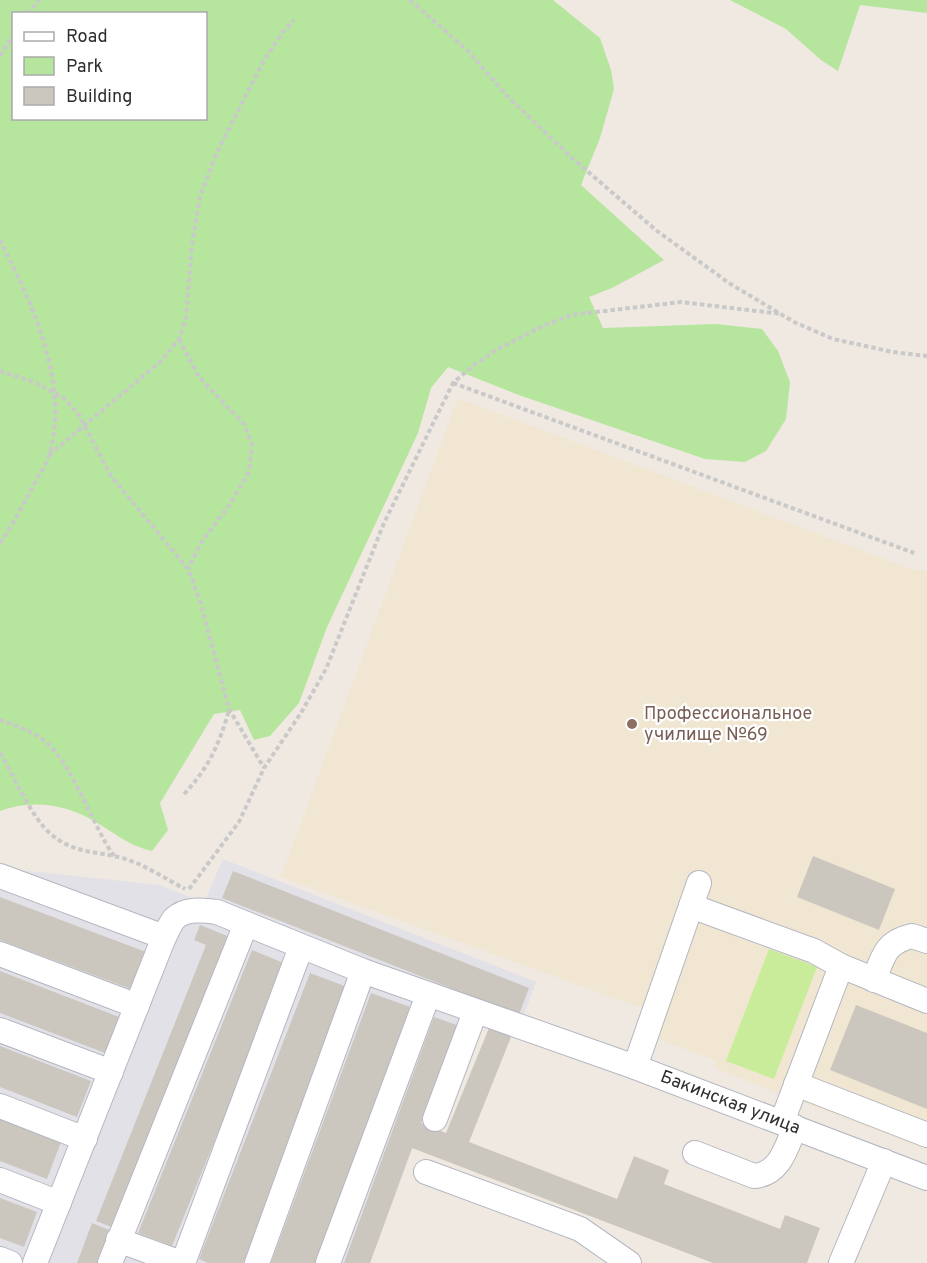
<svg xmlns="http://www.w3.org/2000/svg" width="927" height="1263" font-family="Overpass,sans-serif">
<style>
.industrial{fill:#e3e1e8}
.education{fill:#f0e6d1}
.green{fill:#b6e59e;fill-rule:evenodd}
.pitch{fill:#c9ec9a}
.building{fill:#cbc7bf}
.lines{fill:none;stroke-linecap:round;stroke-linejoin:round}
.minor-casing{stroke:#b4b7c1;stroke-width:26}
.path{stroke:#c9c9c9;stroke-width:4;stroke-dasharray:4.5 3;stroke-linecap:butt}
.minor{stroke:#fff;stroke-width:24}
.education-dot{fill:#8d6e63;stroke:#fff;stroke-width:2}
.labels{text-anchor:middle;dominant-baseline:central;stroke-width:4.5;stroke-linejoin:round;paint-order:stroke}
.education-label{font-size:18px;fill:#785e54;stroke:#fff;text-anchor:start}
.street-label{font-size:18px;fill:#2e2e2e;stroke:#fff}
</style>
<rect width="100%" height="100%" fill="#efe9e1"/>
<polygon class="industrial" points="223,859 536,982 521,1023 458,1027 370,1263 0,1263 0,868 160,885 204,903"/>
<polygon class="education" points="458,398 911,569 927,571 927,1150 714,1068 716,1061 658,1039 664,1016 281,877"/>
<g class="green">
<path d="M0 0H553L600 38 611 70 614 89 600 138 581 185 664 260 612 288 589 297 603 328 716 324 762 329 778 351 790 382 786 419 766 451 745 462 705 459 516 394 448 367 431 388 418 433 327 627 299 703 270 736 254 740 240 710 214 714 160 803 168 830 152 851C125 844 117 834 94 821 66 804 31 799 0 811ZM14 14H206V118H14Z"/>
<polygon points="730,0 927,0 927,13 860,5 838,71 821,60 786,29"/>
</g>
<polygon class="pitch" points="769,949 817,967 774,1079 726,1061"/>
<g class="building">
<polygon points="813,856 895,889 879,930 797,897"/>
<polygon points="233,871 529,988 519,1015 222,898"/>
<polygon points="0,897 146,952 131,989 0,940"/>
<polygon points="200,925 230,937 114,1228 96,1221 206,945 194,940"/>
<polygon points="252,950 286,964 172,1246 138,1233"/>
<polygon points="0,971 119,1017 105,1053 0,1013"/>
<polygon points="310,973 350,988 243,1263 208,1263 199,1259"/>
<polygon points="371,993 413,1008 318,1263 271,1263"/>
<polygon points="856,1005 927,1033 927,1109 830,1070"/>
<polygon points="434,1017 457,1025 421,1123 446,1133 489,1028 511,1037 469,1142 617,1199 634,1156 669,1170 664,1184 780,1229 785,1215 820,1228 807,1263 713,1263 412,1148 370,1263 344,1263"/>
<polygon points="0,1046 91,1081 77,1117 0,1087"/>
<polygon points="0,1119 61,1142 47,1179 0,1161"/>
<polygon points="0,1198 37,1212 24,1247 0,1238"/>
<polygon points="92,1223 112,1231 100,1263 77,1263"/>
</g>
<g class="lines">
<g class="minor-casing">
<g id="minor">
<polyline points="0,876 164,937"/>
<polyline points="691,906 814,951 841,966 927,1001"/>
<polyline points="0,954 137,1006"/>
<path d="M874 980C883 957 885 942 912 936L927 941"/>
<polyline points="0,1030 111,1072"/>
<polyline points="635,1067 699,883"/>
<polyline points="796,1084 927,1135"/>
<polyline points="0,1106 85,1139"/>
<polyline points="435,1119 475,1012"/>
<polyline points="782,1122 841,966"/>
<path d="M695 1153 754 1176C780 1174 786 1148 795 1127"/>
<polyline points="426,1172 580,1229 629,1263"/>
<polyline points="0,1180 59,1203"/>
<polyline points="118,1240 181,1263"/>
<polyline points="0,1259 10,1263"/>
<path d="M35 1263 164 937C167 932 170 924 174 919 185 908 203 910 217 912L363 971 635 1067 927 1178"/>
<polyline points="110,1263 246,924"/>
<polyline points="183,1263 301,947"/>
<polyline points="257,1263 363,971"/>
<polyline points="328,1263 428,995"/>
<polyline points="841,1263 884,1161"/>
</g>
</g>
<g class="path">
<polyline points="410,0 468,51 509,98 572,158 657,231 729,283 794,322 833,339 893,352 927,356"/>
<polyline points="28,14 39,0"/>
<polyline points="0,56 14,33"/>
<path d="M0 240C31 301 71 385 49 455 47 463 41 472 37 479 25 501 14 523 0 543"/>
<polyline points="179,339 199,377 244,424 252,445 249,472 228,507 202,541 188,569"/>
<polyline points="0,371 34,382 64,398 79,415 111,476 188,569 200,601 229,709 264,768"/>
<polyline points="453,383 914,553"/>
<polyline points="49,455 160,362 179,339 186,318 192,244 200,197 217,152 263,62 283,32 294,20"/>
<path d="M0 720C14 725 30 730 42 739 71 759 92 825 114 856"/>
<path d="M0 753C15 777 31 818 52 835 75 854 97 851 122 858 142 863 166 879 185 889"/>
<path d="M184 794C208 769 220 743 229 710"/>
<polyline points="189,889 239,822 264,768 301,713 326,669 384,523 453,383 474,365 496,350 541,327 571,315 681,302 782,314"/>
</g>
<use href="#minor" class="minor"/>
</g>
<circle class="education-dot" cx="632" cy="724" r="6"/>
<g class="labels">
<g class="education-label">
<text x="644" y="714">Профессиональное<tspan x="644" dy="21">училище №69</tspan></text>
</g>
<g class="street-label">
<text transform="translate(730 1103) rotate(21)">Бакинская улица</text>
</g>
</g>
<rect x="12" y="12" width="195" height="108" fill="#ffffff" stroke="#ababab" stroke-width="1.5"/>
<rect x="24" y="32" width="30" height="9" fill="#ffffff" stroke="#ababab" stroke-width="1.5"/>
<text x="66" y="42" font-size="18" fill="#2e2e2e">Road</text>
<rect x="24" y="57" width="30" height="18" fill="#b6e59e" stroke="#ababab" stroke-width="1.5"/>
<text x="66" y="72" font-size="18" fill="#2e2e2e">Park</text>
<rect x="24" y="87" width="30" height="18" fill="#cbc7bf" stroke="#ababab" stroke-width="1.5"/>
<text x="66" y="102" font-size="18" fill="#2e2e2e">Building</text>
</svg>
